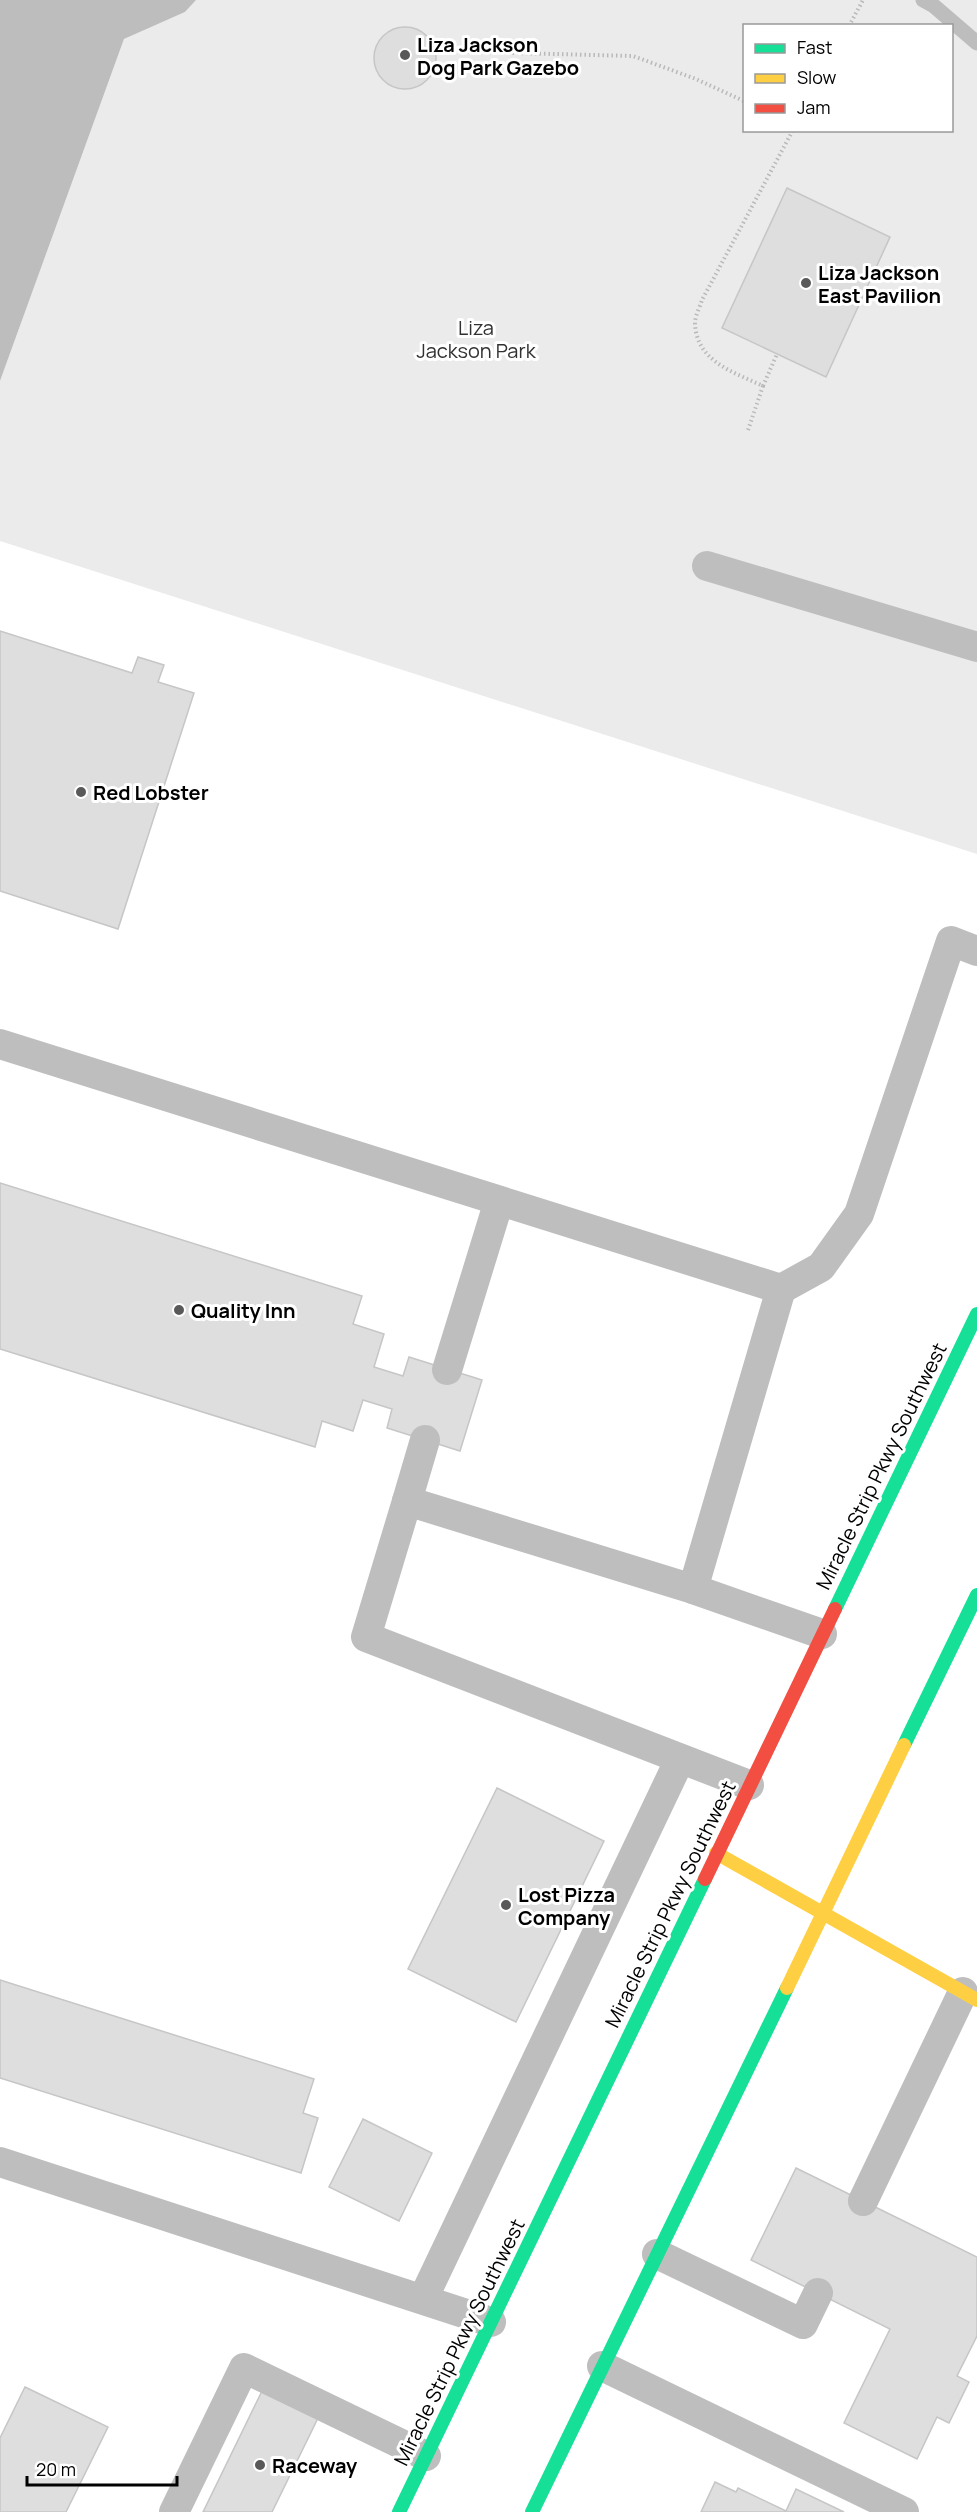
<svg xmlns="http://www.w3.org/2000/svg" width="977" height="2512" font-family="Manrope,sans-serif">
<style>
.green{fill:#ebebeb;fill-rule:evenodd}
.water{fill:#bdbdbd}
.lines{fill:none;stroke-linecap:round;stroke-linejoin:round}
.stream{stroke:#bdbdbd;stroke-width:15}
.building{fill:#dedede;stroke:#c6c6c6;stroke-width:1.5}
.path{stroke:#b9b9b9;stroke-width:4;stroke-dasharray:1.5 3;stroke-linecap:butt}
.lane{stroke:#bebebe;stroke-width:30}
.fast{stroke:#16e098;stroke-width:14}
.slow{stroke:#ffcf43;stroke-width:14}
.jam{stroke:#f24e42;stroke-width:14}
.poi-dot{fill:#595959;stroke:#fff;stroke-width:2}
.labels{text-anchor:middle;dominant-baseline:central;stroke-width:6;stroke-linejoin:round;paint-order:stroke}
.poi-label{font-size:20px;font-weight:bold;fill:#000;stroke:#fff;text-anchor:start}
.park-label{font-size:20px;fill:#313131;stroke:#fff}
.street-label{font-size:20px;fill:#000;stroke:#fff}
</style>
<rect width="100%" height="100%" fill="#fff"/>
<path class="green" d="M196 0H977V854L0 541V381L124 39 185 12ZM744 26H952V130H744Z"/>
<polygon class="water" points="0,0 196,0 185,12 124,39 0,381"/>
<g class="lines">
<polyline class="stream" points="923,0 934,6 977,43"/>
</g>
<g class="building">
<circle cx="405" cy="58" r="31"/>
<polygon points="787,188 890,237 826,377 722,328"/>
<polygon points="0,631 132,673 138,657 164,665 158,682 194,693 118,929 0,891"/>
<polygon points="0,1183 362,1296 353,1324 384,1334 374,1367 403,1376 409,1357 482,1380 460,1451 387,1428 392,1409 363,1400 353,1431 322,1421 315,1447 0,1349"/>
<polygon points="497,1788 604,1841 516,2022 408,1969"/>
<polygon points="0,1980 314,2079 303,2113 318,2118 301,2173 0,2078"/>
<polygon points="363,2119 432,2153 399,2221 329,2187"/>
<polygon points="796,2168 977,2257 977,2336 957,2376 969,2382 949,2423 937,2417 917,2459 844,2423 890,2329 751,2260"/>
<polygon points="25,2387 108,2427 66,2512 0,2512 0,2438"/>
<polygon points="262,2391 318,2418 272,2512 203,2512"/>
<polygon points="715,2482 736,2492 738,2488 786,2511 796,2489 844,2512 701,2512"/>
</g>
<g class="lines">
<g class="path">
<polyline points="849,26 863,0"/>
<polyline points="436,51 633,56 696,79 744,101"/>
<polyline points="763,386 777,354"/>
<path d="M748 430 763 386C733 372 696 361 695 323 695 316 700 307 702 300L793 130"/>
</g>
<g class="lane">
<polyline points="707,566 977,647"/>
<polyline points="0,1044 781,1289 821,1267 859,1214 951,941 977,951"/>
<polyline points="781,1289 693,1589 822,1634"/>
<polyline points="447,1370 499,1201"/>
<polyline points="425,1440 407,1501 693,1589"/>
<polyline points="407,1501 366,1637 749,1785"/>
<polyline points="0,2162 491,2322"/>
<polyline points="863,2201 963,1992"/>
<polyline points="657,2254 803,2324 818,2293"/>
<polyline points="423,2299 680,1759"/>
<polyline points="602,2366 904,2512"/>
<polyline points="174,2512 244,2368 426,2456"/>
</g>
<g class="fast">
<polyline points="835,1609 977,1314"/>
<polyline points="904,1745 977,1595"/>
<polyline points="399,2512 705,1879"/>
<polyline points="532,2512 787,1988"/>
</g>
<g class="slow">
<polyline points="716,1853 977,2000"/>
<polyline points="787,1988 904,1745"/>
</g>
<polyline class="jam" points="705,1879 835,1609"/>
</g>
<g class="poi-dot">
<circle cx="405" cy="55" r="6"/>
<circle cx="806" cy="283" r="6"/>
<circle cx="81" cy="792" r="6"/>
<circle cx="179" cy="1310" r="6"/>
<circle cx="506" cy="1905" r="6"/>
<circle cx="260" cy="2465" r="6"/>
</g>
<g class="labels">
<g class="poi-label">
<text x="417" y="44">Liza Jackson<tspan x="417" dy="23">Dog Park Gazebo</tspan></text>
<text x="818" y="272">Liza Jackson<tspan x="818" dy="23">East Pavilion</tspan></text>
<text x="93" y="792">Red Lobster</text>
<text x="191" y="1310">Quality Inn</text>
<text x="518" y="1894">Lost Pizza<tspan x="518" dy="23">Company</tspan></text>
<text x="272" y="2465">Raceway</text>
</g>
<g class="park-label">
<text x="476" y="327">Liza<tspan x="476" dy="23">Jackson Park</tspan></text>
</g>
<g class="street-label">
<text transform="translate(881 1466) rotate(-64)">Miracle Strip Pkwy Southwest</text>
<text transform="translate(670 1904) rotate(-64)">Miracle Strip Pkwy Southwest</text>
<text transform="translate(459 2342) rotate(-64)">Miracle Strip Pkwy Southwest</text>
</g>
</g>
<rect x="743" y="24" width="210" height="108" fill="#ffffff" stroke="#999999" stroke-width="1.5"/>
<rect x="755" y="44" width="30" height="9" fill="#16e098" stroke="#999999" stroke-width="1.5"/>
<text x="797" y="54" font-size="18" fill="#000000">Fast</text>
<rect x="755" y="74" width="30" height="9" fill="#ffcf43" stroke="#999999" stroke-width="1.5"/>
<text x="797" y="84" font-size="18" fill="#000000">Slow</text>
<rect x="755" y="104" width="30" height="9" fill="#f24e42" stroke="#999999" stroke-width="1.5"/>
<text x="797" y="114" font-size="18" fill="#000000">Jam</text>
<path d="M27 2476v9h150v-9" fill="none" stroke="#000000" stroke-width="3"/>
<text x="36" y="2476" font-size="18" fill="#000000" stroke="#ffffff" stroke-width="4.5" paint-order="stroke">20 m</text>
</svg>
